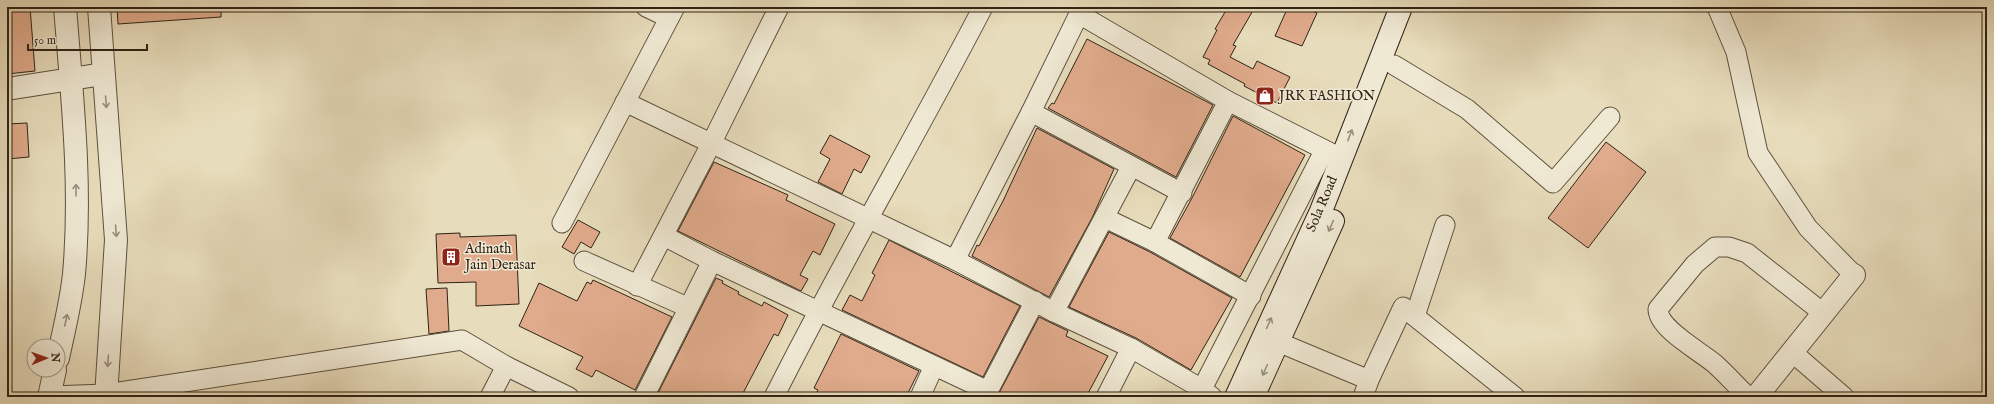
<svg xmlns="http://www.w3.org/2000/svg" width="1994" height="404" font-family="'IM FELL English',serif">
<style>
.building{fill:#e0ab8c;stroke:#302315}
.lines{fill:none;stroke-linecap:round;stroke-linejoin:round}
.minor-casing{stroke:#5e513e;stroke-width:21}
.tertiary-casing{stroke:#5e513e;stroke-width:24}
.secondary-casing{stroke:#302315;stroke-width:24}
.minor{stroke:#efe8d3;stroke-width:19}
.tertiary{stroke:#efe8d3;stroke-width:22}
.secondary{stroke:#efe8d3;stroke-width:22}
.oneway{stroke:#998f7e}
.labels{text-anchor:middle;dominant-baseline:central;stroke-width:3;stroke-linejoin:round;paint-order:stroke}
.poi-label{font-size:14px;fill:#302315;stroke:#efe8d3;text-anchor:start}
.street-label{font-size:14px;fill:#302315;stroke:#efe8d3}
</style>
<rect width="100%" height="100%" fill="#e7dcbb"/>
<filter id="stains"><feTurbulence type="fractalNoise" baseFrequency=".005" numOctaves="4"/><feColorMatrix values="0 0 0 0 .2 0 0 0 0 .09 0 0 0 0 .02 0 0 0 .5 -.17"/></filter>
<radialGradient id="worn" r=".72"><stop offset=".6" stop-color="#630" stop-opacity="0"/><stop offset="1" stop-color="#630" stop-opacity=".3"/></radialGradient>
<g class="building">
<polygon points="7,7 30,7 35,71 7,74"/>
<polygon points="117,7 221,7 221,17 118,24"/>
<polygon points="1228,7 1255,7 1233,45 1236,46 1230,57 1253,69 1257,61 1290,77 1277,103 1244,86 1245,84 1208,64 1210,60 1203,57 1217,30 1215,29"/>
<polygon points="1288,7 1303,7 1317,13 1302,46 1275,36"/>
<polygon points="1087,39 1213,105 1176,177 1048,108 1052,103 1054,104"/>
<polygon points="1233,116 1305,155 1240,277 1170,238 1192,198"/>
<polygon points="27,123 29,157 7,159 7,124"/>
<polygon points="1037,128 1114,169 1092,218 1049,297 972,256 977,245 979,246 1003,201"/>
<polygon points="830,135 870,156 861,173 854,169 842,194 818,182 830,159 820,153"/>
<polygon points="1606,142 1646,172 1588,248 1548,218"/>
<polygon points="714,162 788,195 786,200 835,224 820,255 813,251 800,275 808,279 801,291 678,231"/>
<polygon points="578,220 600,232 591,248 581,242 574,254 562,247"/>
<polygon points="1109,232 1150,252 1232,298 1191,370 1136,338 1069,307"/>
<polygon points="460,233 460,237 516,235 519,304 476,306 476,282 438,283 436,234"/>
<polygon points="889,240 1020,306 983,377 842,310 850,295 862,301 875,275 872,273"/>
<polygon points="716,278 723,281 722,283 739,292 738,294 762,306 764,302 788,315 778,336 774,334 741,397 656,397"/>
<polygon points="593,280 672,317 635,390 596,370 592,377 576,369 583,357 519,326 539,283 577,301 587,282 591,284"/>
<polygon points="447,288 449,331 429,334 426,289"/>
<polygon points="1039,317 1068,331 1066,336 1108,356 1086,397 997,397"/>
<polygon points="841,334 919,371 906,397 814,397 818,390 814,388"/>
</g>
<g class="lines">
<g class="minor-casing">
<g id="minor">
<polyline points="646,7 669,18"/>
<polyline points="1717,7 1736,52 1758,153 1808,228 1854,275"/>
<polyline points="1394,65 1467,109 1553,183 1610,117"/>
<polyline points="625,102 955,260 1054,312 1131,348 1202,389 1212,397"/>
<polyline points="1031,112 1182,193"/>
<polyline points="1105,218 1155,242 1251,296"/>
<polyline points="562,223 675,7"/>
<polyline points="664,236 712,261 988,391"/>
<polyline points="1155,242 1228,101"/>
<polyline points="955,260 1031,112 1079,14 1228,101 1341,158"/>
<polyline points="584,261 687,307"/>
<polyline points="637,286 711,144 779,7"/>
<polyline points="1054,312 1131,167"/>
<polyline points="1415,316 1445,225"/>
<polyline points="1278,342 1369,380"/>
<polyline points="1792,352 1844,397"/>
<polyline points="1202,389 1321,157"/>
<polyline points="50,396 106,394 462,340 506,366 569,397"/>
<polyline points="490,397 506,366"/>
<polyline points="644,397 712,261"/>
<path d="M774 397C840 265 915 138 983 7"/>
<polyline points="920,397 934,366"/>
<polyline points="985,397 1035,301"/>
<polyline points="1106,397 1131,348"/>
<polyline points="1363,397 1369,380 1403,307 1515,397"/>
<path d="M1748 397C1737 386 1726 374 1715 364 1700 351 1658 329 1658 309L1695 264 1715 247H1729L1747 253 1823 313"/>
</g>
</g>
<g class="tertiary-casing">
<g id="tertiary">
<polyline points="99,7 116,240 106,397"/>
<polyline points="7,89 103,74"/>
<path d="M58 358C64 330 71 302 74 274 82 185 72 96 65 7"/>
<polyline points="49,397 55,370"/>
<polyline points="1756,397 1854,275"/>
</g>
</g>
<g class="secondary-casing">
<g id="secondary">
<polyline points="1236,397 1321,211 1401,7"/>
<polyline points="1253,397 1333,221"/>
</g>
</g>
<use href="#minor" class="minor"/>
<use href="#tertiary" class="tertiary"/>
<use href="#secondary" class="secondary"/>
</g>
<defs><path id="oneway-shaft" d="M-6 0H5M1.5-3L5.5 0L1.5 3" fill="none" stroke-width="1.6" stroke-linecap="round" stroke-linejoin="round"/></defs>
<g class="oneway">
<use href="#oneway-shaft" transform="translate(106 102) rotate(86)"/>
<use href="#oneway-shaft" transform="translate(1350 135) rotate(-69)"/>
<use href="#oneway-shaft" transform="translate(76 190) rotate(-90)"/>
<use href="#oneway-shaft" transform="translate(1331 226) rotate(114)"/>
<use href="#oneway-shaft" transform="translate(116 231) rotate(86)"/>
<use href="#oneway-shaft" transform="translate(66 320) rotate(-78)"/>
<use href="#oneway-shaft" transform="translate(1269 323) rotate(-66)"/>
<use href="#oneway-shaft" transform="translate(108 361) rotate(94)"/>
<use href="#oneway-shaft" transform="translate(1265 370) rotate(114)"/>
</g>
<defs>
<g id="shop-square" transform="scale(1)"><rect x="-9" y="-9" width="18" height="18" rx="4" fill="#8f2418" stroke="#efe8d3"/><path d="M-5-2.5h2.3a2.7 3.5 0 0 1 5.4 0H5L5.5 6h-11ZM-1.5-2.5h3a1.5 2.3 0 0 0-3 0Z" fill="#fff"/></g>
<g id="building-square" transform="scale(1)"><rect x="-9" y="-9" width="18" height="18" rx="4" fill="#8f2418" stroke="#efe8d3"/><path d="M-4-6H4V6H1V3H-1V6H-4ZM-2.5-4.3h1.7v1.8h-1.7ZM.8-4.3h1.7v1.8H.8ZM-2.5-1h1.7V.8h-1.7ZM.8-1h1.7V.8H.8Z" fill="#fff"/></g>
</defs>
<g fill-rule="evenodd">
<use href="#shop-square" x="1265" y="96"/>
<use href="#building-square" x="451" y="257"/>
</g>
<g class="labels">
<g class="poi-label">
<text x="1279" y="96">JRK FASHION</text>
<text x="465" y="249">Adinath<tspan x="465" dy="16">Jain Derasar</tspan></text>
</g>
<g class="street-label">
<text transform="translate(1322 204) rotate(-67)">Sola Road</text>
</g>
</g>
<rect width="1994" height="404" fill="none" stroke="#e7dcbb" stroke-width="24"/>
<rect x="8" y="8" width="1978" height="388" fill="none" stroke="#302315" stroke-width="2"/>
<rect x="12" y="12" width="1970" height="380" fill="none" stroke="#302315"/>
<g transform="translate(46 358) rotate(88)"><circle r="19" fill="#efe8d3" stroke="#a39987"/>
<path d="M0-3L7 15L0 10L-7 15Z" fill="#8f2418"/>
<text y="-6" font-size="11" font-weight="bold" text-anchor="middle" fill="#302315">N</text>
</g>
<path d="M28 44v6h119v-6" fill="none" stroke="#302315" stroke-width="2"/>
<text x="34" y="44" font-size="12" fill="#302315" stroke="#efe8d3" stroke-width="3" paint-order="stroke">50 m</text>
<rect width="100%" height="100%" filter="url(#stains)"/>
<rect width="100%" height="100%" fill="url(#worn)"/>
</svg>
